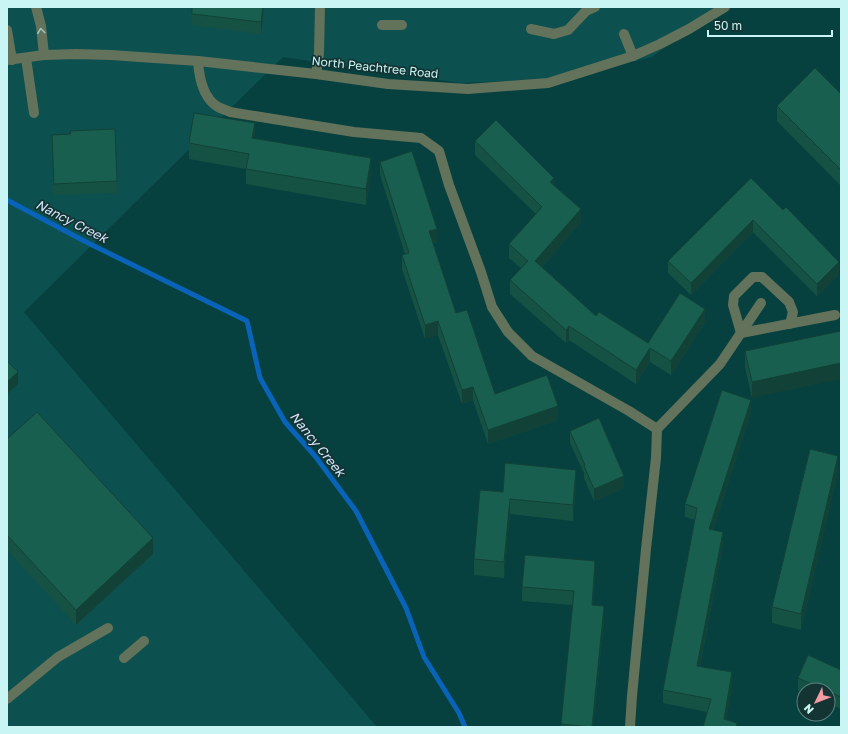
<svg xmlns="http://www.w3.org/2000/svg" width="848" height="734" font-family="'Golos Text',sans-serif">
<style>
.built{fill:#0c504f}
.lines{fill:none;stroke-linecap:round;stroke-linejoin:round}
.stream{stroke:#0964b9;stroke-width:5}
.minor{stroke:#63725a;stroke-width:10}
.wall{fill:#165244}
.shaded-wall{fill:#124237}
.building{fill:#195f4f;stroke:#124237}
.oneway{stroke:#a0c1b7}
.labels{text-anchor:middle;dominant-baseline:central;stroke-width:3.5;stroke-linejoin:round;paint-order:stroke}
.street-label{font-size:12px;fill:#c9f6f5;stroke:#143333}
.water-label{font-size:13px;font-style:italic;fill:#d2e5fb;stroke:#143333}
</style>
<rect width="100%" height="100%" fill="#064140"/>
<polygon class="built" points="7,7 724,7 689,29 652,57 559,79 460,83 283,57 24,312 377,727 7,727"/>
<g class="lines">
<polyline class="stream" points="7,200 86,242 247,321 260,378 285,422 315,456 356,511 406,608 424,657 459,713 465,727"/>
<g class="minor">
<polyline points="36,7 41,26 44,55"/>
<polyline points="382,25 402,25"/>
<polyline points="531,29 554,34 568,30 586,11 595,7"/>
<polyline points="7,30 12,60"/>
<polyline points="624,34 633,56"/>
<polyline points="26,58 34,113"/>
<polyline points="7,60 44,55 76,54 111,55 198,61 316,74 388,84 468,89 548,83 633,56 660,44 689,29 725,7"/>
<path d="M198 61C199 77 203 98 218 107 222 109 226 110 230 112L354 132 421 138 439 151 449 185 481 272 492 307 508 332 532 356 629 411 657 429 656 458 646 549 632 696 630 727"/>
<polyline points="316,74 319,53 320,7"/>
<polyline points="790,324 793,312 789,302 762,277 753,277 734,296 733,305 741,333 835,315"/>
<polyline points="657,429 720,364 761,303"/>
<polyline points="124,658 144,641"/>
<polyline points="7,699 58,657 108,628"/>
</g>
</g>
<g class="wall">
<polygon points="264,7 261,34 192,25 192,14"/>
<polygon points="841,94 841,186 777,121 777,106"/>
<polygon points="70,131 117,181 117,193 54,195 52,135 70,134"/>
<polygon points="255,138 371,174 366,205 246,184 246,169 189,159 189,143"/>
<polygon points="475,141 554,185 581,222 542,267 596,316 648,343 705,322 671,375 650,362 636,384 569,340 566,343 510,294 510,280 521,268 509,258 509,244 536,214 475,155"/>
<polygon points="380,162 437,242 433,244 456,313 495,394 558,420 488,444 473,400 462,404 438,335 425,339 402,269 402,255 405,254 380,175"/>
<polygon points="751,178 839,274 817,296 753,232 691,295 668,273 668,261"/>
<polygon points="841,331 752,398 745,367 745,351"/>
<polygon points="751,413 713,530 723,545 700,666 732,685 726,720 737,727 707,712 663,703 663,690 695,520 685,517 685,504"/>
<polygon points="570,431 624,488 594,501 584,478 584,473 570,443"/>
<polygon points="7,439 153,554 76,625 7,550"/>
<polygon points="838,471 801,630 772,623 772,607"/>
<polygon points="576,486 573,521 510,514 504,578 474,575 474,559 503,492"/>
<polygon points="595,575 593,605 604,620 593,727 561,727 573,605 522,601 522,587"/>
<polygon points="841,670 841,709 828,703 828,690 804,690 804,693 798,690 798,678"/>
</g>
<g class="shaded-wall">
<polygon points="263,7 264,7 261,34 261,22"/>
<polygon points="255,123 255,139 252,138"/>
<polygon points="371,158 371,174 366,205 366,189"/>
<polygon points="554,178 554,191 550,182"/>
<polygon points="581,209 581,222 535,275 535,261"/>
<polygon points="753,220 753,232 691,295 691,283"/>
<polygon points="437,229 437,242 429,245 429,231"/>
<polygon points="839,262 839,274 817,296 817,284"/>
<polygon points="705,309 705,322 671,375 671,361"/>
<polygon points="438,321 438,335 425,339 425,325"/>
<polygon points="569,326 569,340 566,343 566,330"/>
<polygon points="650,348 650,362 636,384 636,370"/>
<polygon points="841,363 841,379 752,398 752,382"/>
<polygon points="18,372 18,384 7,394 7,382"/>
<polygon points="473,387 473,400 462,404 462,390"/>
<polygon points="751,400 751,413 709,542 709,529"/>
<polygon points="558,406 558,420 488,444 488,430"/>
<polygon points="838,456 838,471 801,630 801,614"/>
<polygon points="576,470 576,486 573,521 573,505"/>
<polygon points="624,476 624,488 594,501 594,489"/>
<polygon points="510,499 510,514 504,578 504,562"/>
<polygon points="723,532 723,545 697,679 697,666"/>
<polygon points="153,538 153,554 76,625 76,610"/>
<polygon points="595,561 595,575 592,619 592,605"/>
<polygon points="604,606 604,620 593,727 592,727"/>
<polygon points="732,672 732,685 725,727 724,719"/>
</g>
<g class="building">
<polygon points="192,7 263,7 261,22 192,14"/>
<polygon points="815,68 841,94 841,170 777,106"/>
<polygon points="194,113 255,123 252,138 371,158 366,189 246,169 249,154 189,143"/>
<polygon points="496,120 554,178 550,182 581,209 535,261 596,316 599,312 648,343 680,293 705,309 671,361 650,348 636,370 569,326 566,330 510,280 528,261 509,244 542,207 475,141"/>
<polygon points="115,129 117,181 54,184 52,135 71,134 70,131"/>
<polygon points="412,151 437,229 429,231 456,313 467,310 495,394 547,375 558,406 488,430 473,387 462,390 438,321 425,325 402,255 409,253 380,162"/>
<polygon points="751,178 783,210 786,207 839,262 817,284 753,220 691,283 668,261"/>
<polygon points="841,331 841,363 752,382 745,351"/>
<polygon points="7,361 18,372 7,382"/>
<polygon points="722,390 751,400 709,529 723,532 697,666 732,672 724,719 737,723 736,727 703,727 711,699 663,690 697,508 685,504"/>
<polygon points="37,412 153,538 76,610 7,535 7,439"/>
<polygon points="599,418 624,476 594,489 584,466 585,465 570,431"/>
<polygon points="810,449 838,456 801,614 772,607"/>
<polygon points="505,463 576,470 573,505 510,499 504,562 474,559 480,490 503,492"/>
<polygon points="525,555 595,561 592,605 604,606 592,727 561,724 574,591 522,587"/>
<polygon points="808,655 841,670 841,697 828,691 828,690 825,690 798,678"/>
</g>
<defs><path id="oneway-chevron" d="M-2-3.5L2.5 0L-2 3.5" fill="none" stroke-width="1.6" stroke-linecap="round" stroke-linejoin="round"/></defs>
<use class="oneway" href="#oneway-chevron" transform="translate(41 31) rotate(-97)"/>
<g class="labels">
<g class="street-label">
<text transform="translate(375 67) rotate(6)">North Peachtree Road</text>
</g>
<g class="water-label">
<text transform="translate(72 221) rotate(27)">Nancy Creek</text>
<text transform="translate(318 444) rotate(51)">Nancy Creek</text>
</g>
</g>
<rect width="848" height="734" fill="none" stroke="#c9f6f5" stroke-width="16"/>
<g transform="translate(816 702) rotate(227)"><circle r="19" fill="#143333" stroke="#5c8181"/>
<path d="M0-3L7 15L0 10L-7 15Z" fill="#f49aa3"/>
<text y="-6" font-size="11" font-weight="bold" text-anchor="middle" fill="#c9f6f5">N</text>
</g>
<path d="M708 30v6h124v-6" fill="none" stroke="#c9f6f5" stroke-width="2"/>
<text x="714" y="30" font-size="12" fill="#c9f6f5" stroke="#143333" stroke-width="3" paint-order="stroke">50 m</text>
</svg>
